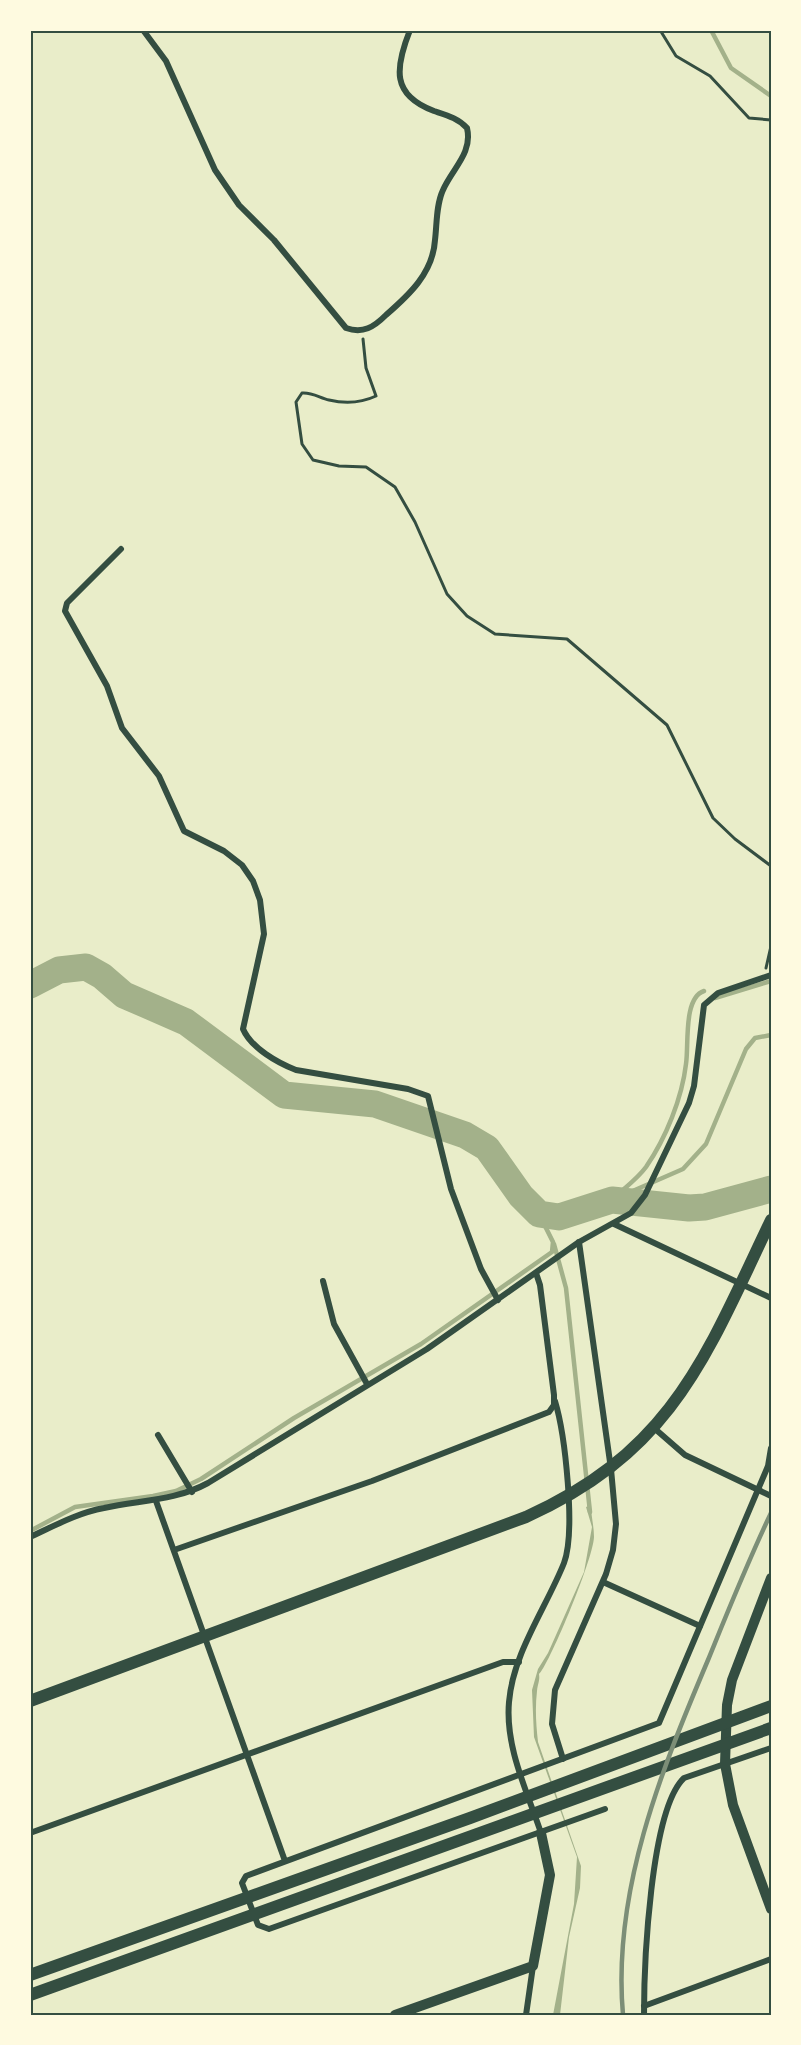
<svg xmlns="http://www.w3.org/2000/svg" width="801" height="2045" font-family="Quicksand,sans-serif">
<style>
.water{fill:#a3b18a}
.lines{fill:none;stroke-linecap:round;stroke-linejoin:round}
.stream{stroke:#a3b18a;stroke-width:4.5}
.river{stroke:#a3b18a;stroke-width:27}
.path{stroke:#344e41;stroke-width:3}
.minor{stroke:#344e41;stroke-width:6}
.tertiary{stroke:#344e41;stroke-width:10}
.secondary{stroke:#344e41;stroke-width:12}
.rail{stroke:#7c8e77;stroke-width:4.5}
.neatline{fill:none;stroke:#344e41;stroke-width:2}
</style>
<rect width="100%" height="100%" fill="#e9edc9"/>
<path class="water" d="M591 1505C591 1516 594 1526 594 1537 593 1561 547 1669 539 1674 540 1681 538 1682 537 1691 535 1708 536 1724 538 1742L581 1866 580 1888 569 1937 560 2015H553L574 1904 577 1857 534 1737 532 1690 538 1669 548 1653 584 1572 592 1527 586 1507Z"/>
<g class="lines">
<g class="stream">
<polyline points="711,30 731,68 771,96"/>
<polyline points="715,998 771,981"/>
<path d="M616 1196C626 1187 638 1178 646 1167 666 1138 682 1098 686 1064 689 1045 683 998 704 991"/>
<polyline points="612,1200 683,1169 706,1144 746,1049 755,1038 771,1035"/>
<polyline points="554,1244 566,1288 590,1512"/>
<polyline points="30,1531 75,1507 153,1496 176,1491 201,1479 294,1418 421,1344 552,1252 553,1242 539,1214"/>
</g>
<polyline class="river" points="30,985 59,970 86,967 102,976 124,995 186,1022 284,1095 375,1104 465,1135 487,1148 521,1196 539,1214 559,1217 612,1200 689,1208 705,1207 771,1189"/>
<g class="path">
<polyline points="660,30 676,56 710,76 749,118 771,120"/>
<path d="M363 339 366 368 376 396C361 403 346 404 329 400 320 398 312 392 302 393L296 402 302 444 313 460 339 466 366 467 395 487 415 522 447 594 467 616 495 634 567 639 667 725 713 818 735 839 771 866"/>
<polyline points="766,968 771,946"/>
</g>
<g class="minor">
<path d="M143 30 166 61 215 170 239 205 274 240 346 328C363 334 374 327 386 315 409 295 433 273 435 240 437 224 436 205 443 190 452 169 473 153 467 128 458 118 446 115 434 111 391 95 395 68 410 30"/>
<path d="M121 549 67 603 65 611 107 686 122 728 159 776 184 831 224 851 242 865 253 881 260 900 264 934 243 1029C251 1048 278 1063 296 1070L408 1089 428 1096 451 1189 481 1269 498 1300"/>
<polyline points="614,1224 771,1298"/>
<polyline points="323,1281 334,1324 367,1384"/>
<polyline points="654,1428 685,1455 771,1496"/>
<polyline points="158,1435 192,1492"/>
<polyline points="156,1501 285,1861"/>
<path d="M30 1537C54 1526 77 1513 104 1508 140 1500 175 1501 208 1483L427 1349 579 1242 631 1213 645 1195 689 1103 694 1086 704 1005 718 993 771 975"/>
<polyline points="174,1550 372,1481 549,1412 554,1405 554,1395 540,1285 536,1273"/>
<polyline points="603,1582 700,1626"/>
<polyline points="563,1759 552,1724 555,1690 606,1574 613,1550 616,1524 611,1469 579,1242"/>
<polyline points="605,1809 269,1929 258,1925 242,1883 246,1876 659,1723 768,1466 771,1448"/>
<polyline points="30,1833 503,1662 519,1662"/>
<path d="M541 1833C527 1791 505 1747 509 1702 513 1653 546 1608 564 1563 576 1531 565 1434 555 1401"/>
<polyline points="644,2006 771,1959"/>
<polyline points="526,2015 533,1966"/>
<path d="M644 2015C644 1967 650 1810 684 1778L771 1748"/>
</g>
<g class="tertiary">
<polyline points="771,1578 732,1680 727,1705 725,1764 733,1805 771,1909"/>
<polyline points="395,2015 533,1966 550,1875 541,1833"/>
</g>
<g class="secondary">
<path d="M30 1701 526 1517C673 1451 706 1356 771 1220"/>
<polyline points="30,1975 470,1818 771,1706"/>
<polyline points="30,1995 771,1728"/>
</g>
<path class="rail" d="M623 2015C612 1892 661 1771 708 1660 728 1611 748 1561 771 1513"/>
</g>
<rect width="801" height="2045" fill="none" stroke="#fefae0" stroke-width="63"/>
<rect x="32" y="32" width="738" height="1982" class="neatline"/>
</svg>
